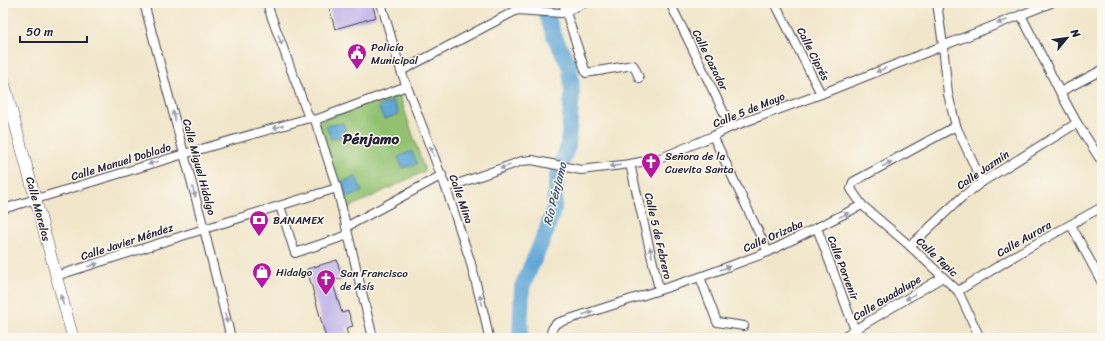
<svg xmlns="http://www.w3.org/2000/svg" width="1105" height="341" font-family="Sriracha,sans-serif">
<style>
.green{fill:#92c271;stroke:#5a7256}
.water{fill:#61a7d7;stroke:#426489}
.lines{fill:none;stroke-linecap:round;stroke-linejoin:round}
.river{stroke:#61a7d7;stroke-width:16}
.building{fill:#bdb0e9}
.street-casing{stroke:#413f50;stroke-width:10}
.secondary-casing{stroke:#413f50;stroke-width:12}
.street{stroke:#fff;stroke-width:8}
.secondary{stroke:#fff;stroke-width:11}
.oneway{fill:#9c9ca7}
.labels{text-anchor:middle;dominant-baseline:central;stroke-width:3;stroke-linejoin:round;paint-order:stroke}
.poi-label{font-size:11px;fill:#22223b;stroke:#fbf7ec;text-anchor:start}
.street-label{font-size:11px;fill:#22223b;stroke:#fbf7ec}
.water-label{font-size:12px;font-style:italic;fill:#3b5779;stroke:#fbf7ec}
.district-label{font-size:15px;font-weight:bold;fill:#22223b;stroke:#fbf7ec}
</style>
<rect width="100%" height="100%" fill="#fbf7ec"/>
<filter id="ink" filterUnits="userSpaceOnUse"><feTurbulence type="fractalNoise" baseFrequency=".025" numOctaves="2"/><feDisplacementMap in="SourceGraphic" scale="8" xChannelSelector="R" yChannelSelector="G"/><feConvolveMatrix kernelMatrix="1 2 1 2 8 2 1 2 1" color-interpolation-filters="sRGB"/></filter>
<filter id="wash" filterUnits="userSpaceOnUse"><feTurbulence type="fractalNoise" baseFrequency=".012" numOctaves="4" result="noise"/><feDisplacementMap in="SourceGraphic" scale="16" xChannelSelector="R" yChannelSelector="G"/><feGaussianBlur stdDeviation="0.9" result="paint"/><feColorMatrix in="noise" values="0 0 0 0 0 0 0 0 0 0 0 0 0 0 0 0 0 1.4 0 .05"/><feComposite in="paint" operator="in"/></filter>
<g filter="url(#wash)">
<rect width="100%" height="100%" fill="#f1e6ca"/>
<polygon class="green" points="398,91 425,171 344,210 317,122"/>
<g class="water">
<polygon points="393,101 399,114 384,119 378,107"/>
<polygon points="343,123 347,135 331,139 326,126"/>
<polygon points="412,151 417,164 403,168 398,157"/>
<polygon points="356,177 362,192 347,198 342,182"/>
</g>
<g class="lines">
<polyline class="river" points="520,338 522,287 546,232 554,208 557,175 568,146 572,93 570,67 554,36 543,3"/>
</g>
<g id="blocks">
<g class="building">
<polygon points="328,3 372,3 376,17 335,29"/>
<polygon points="337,260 342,278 332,281 342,313 348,311 353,326 346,328 348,336 340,338 326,338 307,269"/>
</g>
</g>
</g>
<g filter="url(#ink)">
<use href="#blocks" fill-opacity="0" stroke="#413f50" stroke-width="1"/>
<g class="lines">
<g class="street-casing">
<g id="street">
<polyline points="144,3 204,229 231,338"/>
<polyline points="268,3 269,10 309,118"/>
<polyline points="381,3 401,71 446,188 470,260 485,318 489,338"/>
<polyline points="563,3 586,73 633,65 635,68 639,78"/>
<polyline points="670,3 731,127"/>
<polyline points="775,3 821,94"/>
<polyline points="937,3 943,45 948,94 956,126 982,182"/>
<polyline points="1021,15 1060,92 1077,123 1102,162"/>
<polyline points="401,71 517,10 561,13 585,3"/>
<polyline points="1060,92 1102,70"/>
<polyline points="315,120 337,188 373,338"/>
<polyline points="956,126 853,182 851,189 862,205 910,246 958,291 980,338"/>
<polyline points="713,136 768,252"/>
<polyline points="630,164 659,289"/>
<polyline points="446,188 522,161 532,160 581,170 630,164 661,158 713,136 731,127 821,94 1051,3"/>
<polyline points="280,206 295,253 348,235"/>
<polyline points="3,209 184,154 309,118 315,120 407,86"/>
<polyline points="1071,225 1102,283"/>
<polyline points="346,227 442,175"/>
<polyline points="817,228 855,330 859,338"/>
<polyline points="910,246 962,197 982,182 1077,123"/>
<polyline points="56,276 204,229 337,188"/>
<polyline points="700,277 717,322 744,326"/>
<polyline points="958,291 1021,252 1102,207"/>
<path d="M551 338C550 331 552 327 557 323L700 277 768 252 862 205"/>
<polyline points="841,338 943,277"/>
</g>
</g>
<g class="secondary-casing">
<polyline id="secondary" points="3,79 73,338"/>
</g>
<use href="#street" class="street"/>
<use href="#secondary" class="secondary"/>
</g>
<defs><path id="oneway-solid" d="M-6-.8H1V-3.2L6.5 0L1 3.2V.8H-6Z"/></defs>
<g class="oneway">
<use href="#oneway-solid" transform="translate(1002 22) rotate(159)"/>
<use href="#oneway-solid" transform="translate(280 40) rotate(70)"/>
<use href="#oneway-solid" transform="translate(881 70) rotate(158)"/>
<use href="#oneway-solid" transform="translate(174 116) rotate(-105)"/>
<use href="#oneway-solid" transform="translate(278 127) rotate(164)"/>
<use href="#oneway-solid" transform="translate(432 151) rotate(-111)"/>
<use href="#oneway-solid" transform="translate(153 163) rotate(163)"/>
<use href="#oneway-solid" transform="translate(887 164) rotate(-29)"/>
<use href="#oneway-solid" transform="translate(615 166) rotate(173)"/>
<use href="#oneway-solid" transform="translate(505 167) rotate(160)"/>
<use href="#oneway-solid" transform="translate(194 192) rotate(75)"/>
<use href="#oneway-solid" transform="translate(844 215) rotate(-26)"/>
<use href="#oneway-solid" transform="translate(651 252) rotate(-103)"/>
<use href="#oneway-solid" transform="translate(93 265) rotate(-18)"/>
<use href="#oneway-solid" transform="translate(725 268) rotate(-20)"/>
<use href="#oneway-solid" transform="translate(910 297) rotate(149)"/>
<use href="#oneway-solid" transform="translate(62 300) rotate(-105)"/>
<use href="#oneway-solid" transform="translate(481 300) rotate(-105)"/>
<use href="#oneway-solid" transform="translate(588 313) rotate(-18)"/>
<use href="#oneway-solid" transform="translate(226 318) rotate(76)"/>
</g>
</g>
<defs>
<g id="civic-pin" transform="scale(1)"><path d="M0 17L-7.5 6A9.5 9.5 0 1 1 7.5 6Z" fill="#b5179e" stroke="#fbf7ec"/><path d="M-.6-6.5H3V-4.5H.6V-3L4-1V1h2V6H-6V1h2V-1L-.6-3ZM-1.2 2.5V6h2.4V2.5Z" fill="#fff"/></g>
<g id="church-pin" transform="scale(1)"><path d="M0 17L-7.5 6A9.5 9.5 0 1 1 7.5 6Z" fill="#b5179e" stroke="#fbf7ec"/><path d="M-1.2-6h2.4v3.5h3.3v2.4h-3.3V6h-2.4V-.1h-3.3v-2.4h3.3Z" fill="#fff"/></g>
<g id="bank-pin" transform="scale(1)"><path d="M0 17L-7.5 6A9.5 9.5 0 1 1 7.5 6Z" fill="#b5179e" stroke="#fbf7ec"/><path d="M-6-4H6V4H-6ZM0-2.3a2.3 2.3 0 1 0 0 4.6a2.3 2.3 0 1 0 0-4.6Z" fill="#fff"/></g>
<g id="shop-pin" transform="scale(1)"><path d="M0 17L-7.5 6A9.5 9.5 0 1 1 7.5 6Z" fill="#b5179e" stroke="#fbf7ec"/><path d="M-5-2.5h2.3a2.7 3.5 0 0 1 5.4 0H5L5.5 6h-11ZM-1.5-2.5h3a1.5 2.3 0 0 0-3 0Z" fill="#fff"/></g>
</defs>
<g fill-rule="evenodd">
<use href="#civic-pin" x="357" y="53"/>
<use href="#church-pin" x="651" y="162"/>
<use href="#bank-pin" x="259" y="220"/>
<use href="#shop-pin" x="262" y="272"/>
<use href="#church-pin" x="326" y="279"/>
</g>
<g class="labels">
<g class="poi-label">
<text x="371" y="47">Policía<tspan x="371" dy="13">Municipal</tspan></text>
<text x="665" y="156">Señora de la<tspan x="665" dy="13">Cuevita Santa</tspan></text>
<text x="273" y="220">BANAMEX</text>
<text x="276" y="272">Hidalgo</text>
<text x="340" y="273">San Francisco<tspan x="340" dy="13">de Asís</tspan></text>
</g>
<g class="street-label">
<text transform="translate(813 54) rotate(63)">Calle Ciprés</text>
<text transform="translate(710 60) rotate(64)">Calle Cazador</text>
<text transform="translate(749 110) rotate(-22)">Calle 5 de Mayo</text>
<text transform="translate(121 162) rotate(-17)">Calle Manuel Doblado</text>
<text transform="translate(199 167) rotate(75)">Calle Miguel Hidalgo</text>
<text transform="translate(983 170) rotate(-34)">Calle Jazmín</text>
<text transform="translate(461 199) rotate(71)">Calle Mina</text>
<text transform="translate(38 209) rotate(75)">Calle Morelos</text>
<text transform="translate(658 236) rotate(77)">Calle 5 de Febrero</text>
<text transform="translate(773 236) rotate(-24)">Calle Orizaba</text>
<text transform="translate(1024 239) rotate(-30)">Calle Aurora</text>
<text transform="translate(127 242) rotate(-18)">Calle Javier Méndez</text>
<text transform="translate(937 257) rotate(43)">Calle Tepic</text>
<text transform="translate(843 268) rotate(69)">Calle Porvenir</text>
<text transform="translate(887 298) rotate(-31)">Calle Guadalupe</text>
</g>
<g class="water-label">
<text transform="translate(555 194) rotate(-76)">Río Pénjamo</text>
</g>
<g class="district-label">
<text x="371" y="139">Pénjamo</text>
</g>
</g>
<rect width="1105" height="341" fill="none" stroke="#fbf7ec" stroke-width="16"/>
<g transform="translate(1067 38) rotate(61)" stroke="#fbf7ec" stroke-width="3" paint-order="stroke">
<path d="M0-3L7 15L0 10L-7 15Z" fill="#22223b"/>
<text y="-6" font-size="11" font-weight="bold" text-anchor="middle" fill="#22223b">N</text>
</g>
<path d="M20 36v6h67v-6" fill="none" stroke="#22223b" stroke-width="2"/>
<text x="26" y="36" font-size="12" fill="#22223b" stroke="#fbf7ec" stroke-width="3" paint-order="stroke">50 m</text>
</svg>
